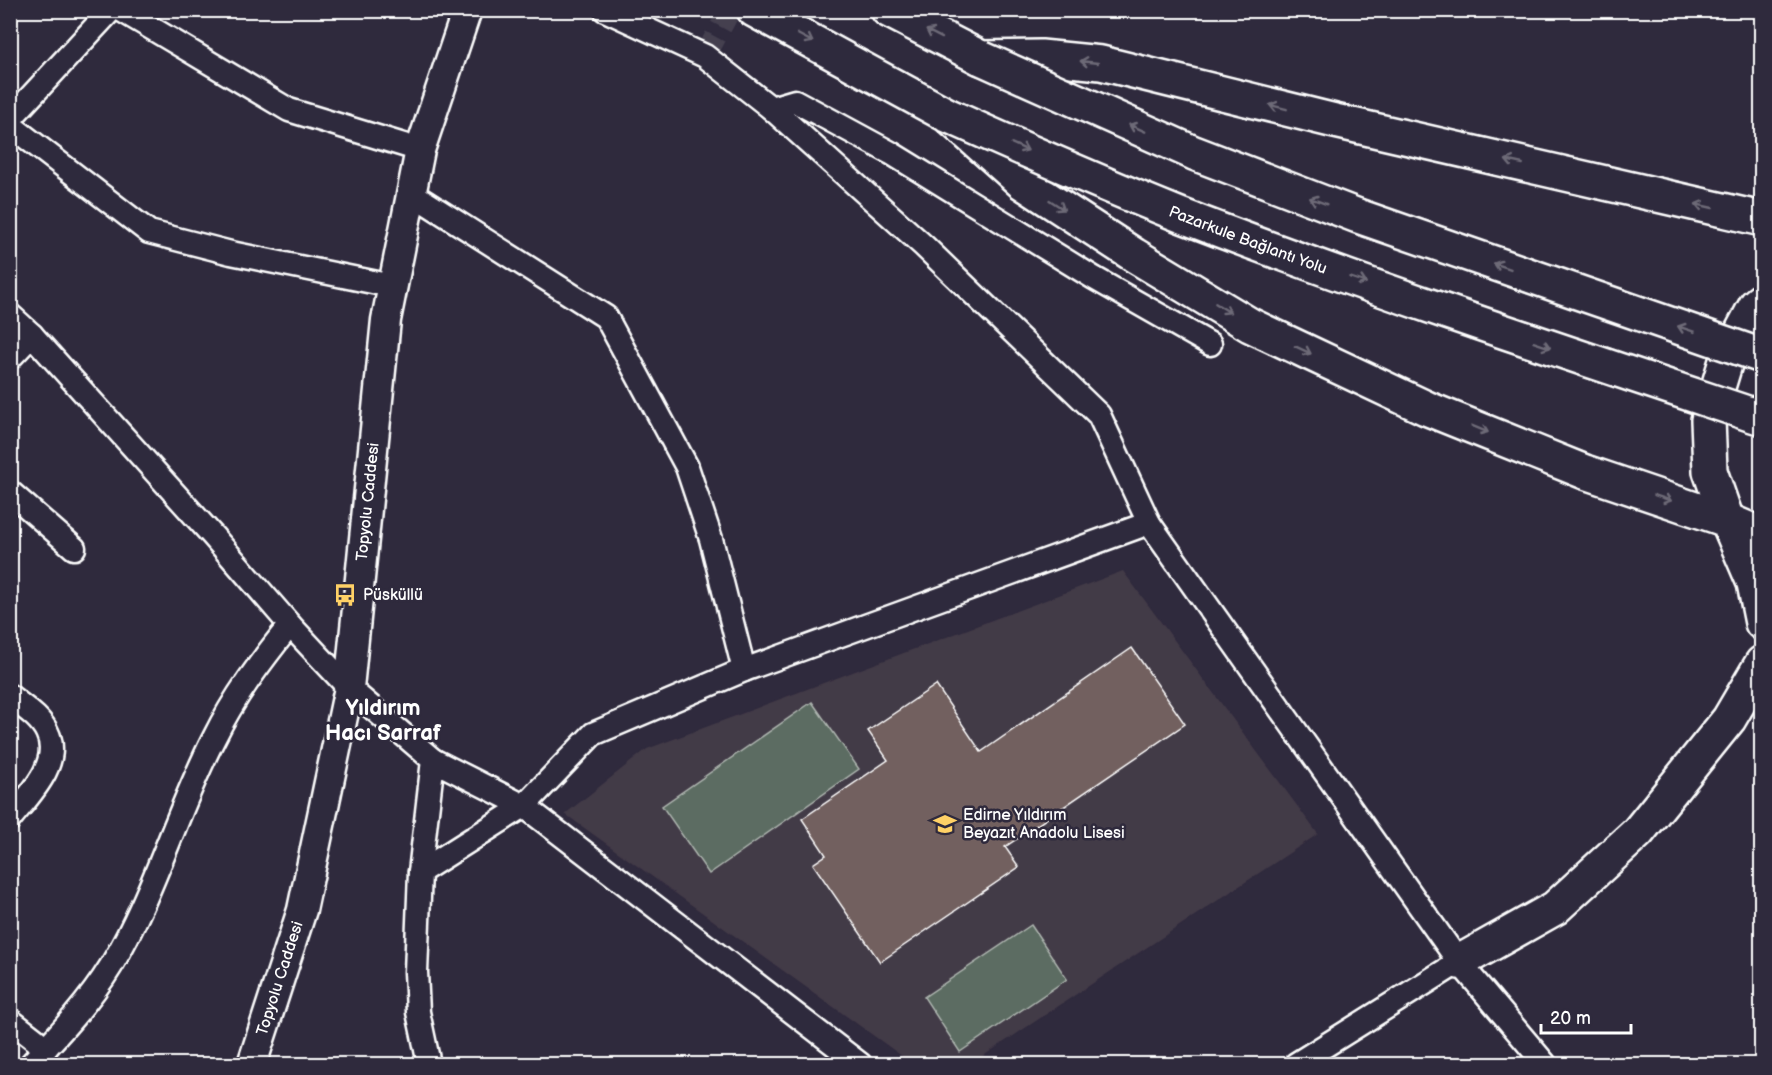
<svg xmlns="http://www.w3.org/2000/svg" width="1772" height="1075" font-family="'Balsamiq Sans',sans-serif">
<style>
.built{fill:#433a47}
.green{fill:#5c6c62;stroke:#aeb6b0;stroke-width:1.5}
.building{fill:#72605f;stroke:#fff;stroke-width:1.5}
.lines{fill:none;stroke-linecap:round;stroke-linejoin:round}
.minor-tunnel{stroke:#443f50;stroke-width:22;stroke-dasharray:22 11;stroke-linecap:butt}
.minor-casing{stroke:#fff;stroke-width:27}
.tertiary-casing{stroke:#fff;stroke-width:33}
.primary-casing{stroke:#fff;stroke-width:38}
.minor{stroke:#2f2a3d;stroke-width:22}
.tertiary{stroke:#2f2a3d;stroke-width:28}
.primary{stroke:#2f2a3d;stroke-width:33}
.primary-bridge-casing{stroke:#fff;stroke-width:38;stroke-linecap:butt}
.primary-bridge{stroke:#2f2a3d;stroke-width:33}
.oneway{stroke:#6d6a77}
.labels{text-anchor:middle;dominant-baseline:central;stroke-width:5;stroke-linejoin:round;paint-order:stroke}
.street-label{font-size:16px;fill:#fff;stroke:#2f2a3d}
.poi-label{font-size:16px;fill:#fff;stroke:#2f2a3d;text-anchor:start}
.district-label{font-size:22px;font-weight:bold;fill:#fff;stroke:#2f2a3d}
</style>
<rect width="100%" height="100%" fill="#2f2a3d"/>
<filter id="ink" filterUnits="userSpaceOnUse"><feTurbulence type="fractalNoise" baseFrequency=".0167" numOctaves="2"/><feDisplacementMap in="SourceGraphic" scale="12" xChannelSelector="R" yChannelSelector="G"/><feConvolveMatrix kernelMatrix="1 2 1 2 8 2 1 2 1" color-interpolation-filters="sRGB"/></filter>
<g filter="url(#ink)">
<polygon class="built" points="1123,571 1318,834 971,1064 913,1064 565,814 647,749"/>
<g class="green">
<polygon points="812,702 859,769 709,874 662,806"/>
<polygon points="1031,925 1067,979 960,1052 924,997"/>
</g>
<polygon class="building" points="1132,648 1185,724 1005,847 1019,867 880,962 813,864 826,855 802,819 888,760 868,731 936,685 981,752"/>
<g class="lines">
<polyline class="minor-tunnel" points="705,56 730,10"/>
<g class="minor-casing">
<g id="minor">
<polyline points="121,10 289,110 420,150"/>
<polyline points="605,10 705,56 771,108 924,246 1099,415 1149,523 1459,962 1545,1064"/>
<polyline points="771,108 795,101 891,153 1094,278 1210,344"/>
<polyline points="10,119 111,10"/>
<polyline points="10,125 149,232 231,253 392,286"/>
<polyline points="411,193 606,317 687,467 711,539 744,670"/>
<polyline points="10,315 32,335 213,536 290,625 349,688 433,760 420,872 416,972 418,1012 429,1064"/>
<polyline points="10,358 32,335"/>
<polyline points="10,492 74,548"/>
<path d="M10 696C23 707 40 717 47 732 63 764 27 797 10 819"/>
<polyline points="420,872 524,806 433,760"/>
<polyline points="10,1020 46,1048"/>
<path d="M31 1064C59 1034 89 1002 111 966 154 894 176 812 214 738 234 697 261 661 290 625"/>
<polyline points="860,1064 524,806 593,734 744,670 1149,523"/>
<polyline points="1296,1064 1459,962"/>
</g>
</g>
<g class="tertiary-casing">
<g id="tertiary">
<path id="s1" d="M252 1064 302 910 349 688 386 320 420 150 467 10"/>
</g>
</g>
<g class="primary-casing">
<g id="primary">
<polyline points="754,10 947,115 1022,182 1134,255 1250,325 1426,408 1585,472 1727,520 1762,535"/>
<polyline points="888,10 981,58 1041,57 1101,63 1335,121 1762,219"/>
<polyline points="1762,300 1756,305 1726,361 1708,420 1710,471 1727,520 1754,583 1762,623"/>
<polyline points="1459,962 1555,908 1638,832 1729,719 1762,663"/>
</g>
</g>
<use href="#minor" class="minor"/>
<use href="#tertiary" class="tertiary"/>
<use href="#primary" class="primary"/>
<g class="primary-bridge-casing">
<g id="primary-bridge">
<polyline points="981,58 1194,153 1358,216 1762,356"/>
<path id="s2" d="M947 115C1025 150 1102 184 1180 215 1372 289 1567 353 1762 418"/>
</g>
</g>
<use href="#primary-bridge" class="primary-bridge"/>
</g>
<defs><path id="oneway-shaft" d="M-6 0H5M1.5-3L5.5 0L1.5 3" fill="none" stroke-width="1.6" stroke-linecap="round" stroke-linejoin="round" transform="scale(1.5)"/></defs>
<g class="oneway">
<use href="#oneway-shaft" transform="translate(934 34) rotate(-153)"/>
<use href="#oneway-shaft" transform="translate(805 38) rotate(28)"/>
<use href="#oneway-shaft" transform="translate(1089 62) rotate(-174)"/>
<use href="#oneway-shaft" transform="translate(1278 107) rotate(-166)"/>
<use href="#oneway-shaft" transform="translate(1137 128) rotate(-156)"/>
<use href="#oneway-shaft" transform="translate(1020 147) rotate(24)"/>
<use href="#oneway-shaft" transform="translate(1514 162) rotate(-167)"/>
<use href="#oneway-shaft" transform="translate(1318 201) rotate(-159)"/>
<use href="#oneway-shaft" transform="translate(1057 205) rotate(33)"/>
<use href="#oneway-shaft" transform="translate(1704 206) rotate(-167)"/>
<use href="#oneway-shaft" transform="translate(1502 266) rotate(-161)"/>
<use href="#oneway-shaft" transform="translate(1358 280) rotate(19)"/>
<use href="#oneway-shaft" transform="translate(1223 308) rotate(32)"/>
<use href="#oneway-shaft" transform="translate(1686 329) rotate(-161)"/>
<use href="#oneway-shaft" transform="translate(1542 345) rotate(18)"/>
<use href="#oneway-shaft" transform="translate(1303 350) rotate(25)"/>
<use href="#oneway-shaft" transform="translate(1480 429) rotate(22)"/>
<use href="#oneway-shaft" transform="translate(1663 498) rotate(19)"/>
</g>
</g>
<defs>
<g id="bus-bare" transform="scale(1.8)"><path d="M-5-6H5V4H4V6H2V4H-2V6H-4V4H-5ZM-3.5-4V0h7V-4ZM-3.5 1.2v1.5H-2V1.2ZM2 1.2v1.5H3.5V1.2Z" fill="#ffd166" stroke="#2f2a3d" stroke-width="2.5" paint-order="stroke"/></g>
<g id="school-bare" transform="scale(1.8)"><path d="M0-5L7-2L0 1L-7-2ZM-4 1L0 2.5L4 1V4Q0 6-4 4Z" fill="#ffd166" stroke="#2f2a3d" stroke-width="2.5" paint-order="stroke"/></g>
</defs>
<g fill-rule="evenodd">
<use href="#bus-bare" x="345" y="595"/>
<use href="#school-bare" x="945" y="824"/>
</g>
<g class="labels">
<g class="street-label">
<text stroke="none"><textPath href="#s2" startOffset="326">Pazarkule Bağlantı Yolu</textPath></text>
<text stroke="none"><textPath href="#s1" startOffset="576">Topyolu Caddesi</textPath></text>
<text stroke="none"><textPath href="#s1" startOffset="90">Topyolu Caddesi</textPath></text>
</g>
<g class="poi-label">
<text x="363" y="595">Püsküllü</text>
<text x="963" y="815">Edirne Yıldırım<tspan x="963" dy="18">Beyazıt Anadolu Lisesi</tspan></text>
</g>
<g class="district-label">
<text x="383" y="708">Yıldırım<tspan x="383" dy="25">Hacı Sarraf</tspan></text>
</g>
</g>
<rect width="1772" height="1075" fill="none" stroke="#2f2a3d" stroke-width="36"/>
<rect x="18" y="18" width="1736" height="1039" fill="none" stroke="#fff" stroke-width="2" filter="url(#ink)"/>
<path d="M1541 1024v9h90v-9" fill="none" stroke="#ffffff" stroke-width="3"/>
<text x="1550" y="1024" font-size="18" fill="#ffffff" stroke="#2f2a3d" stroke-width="4.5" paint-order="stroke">20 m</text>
</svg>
